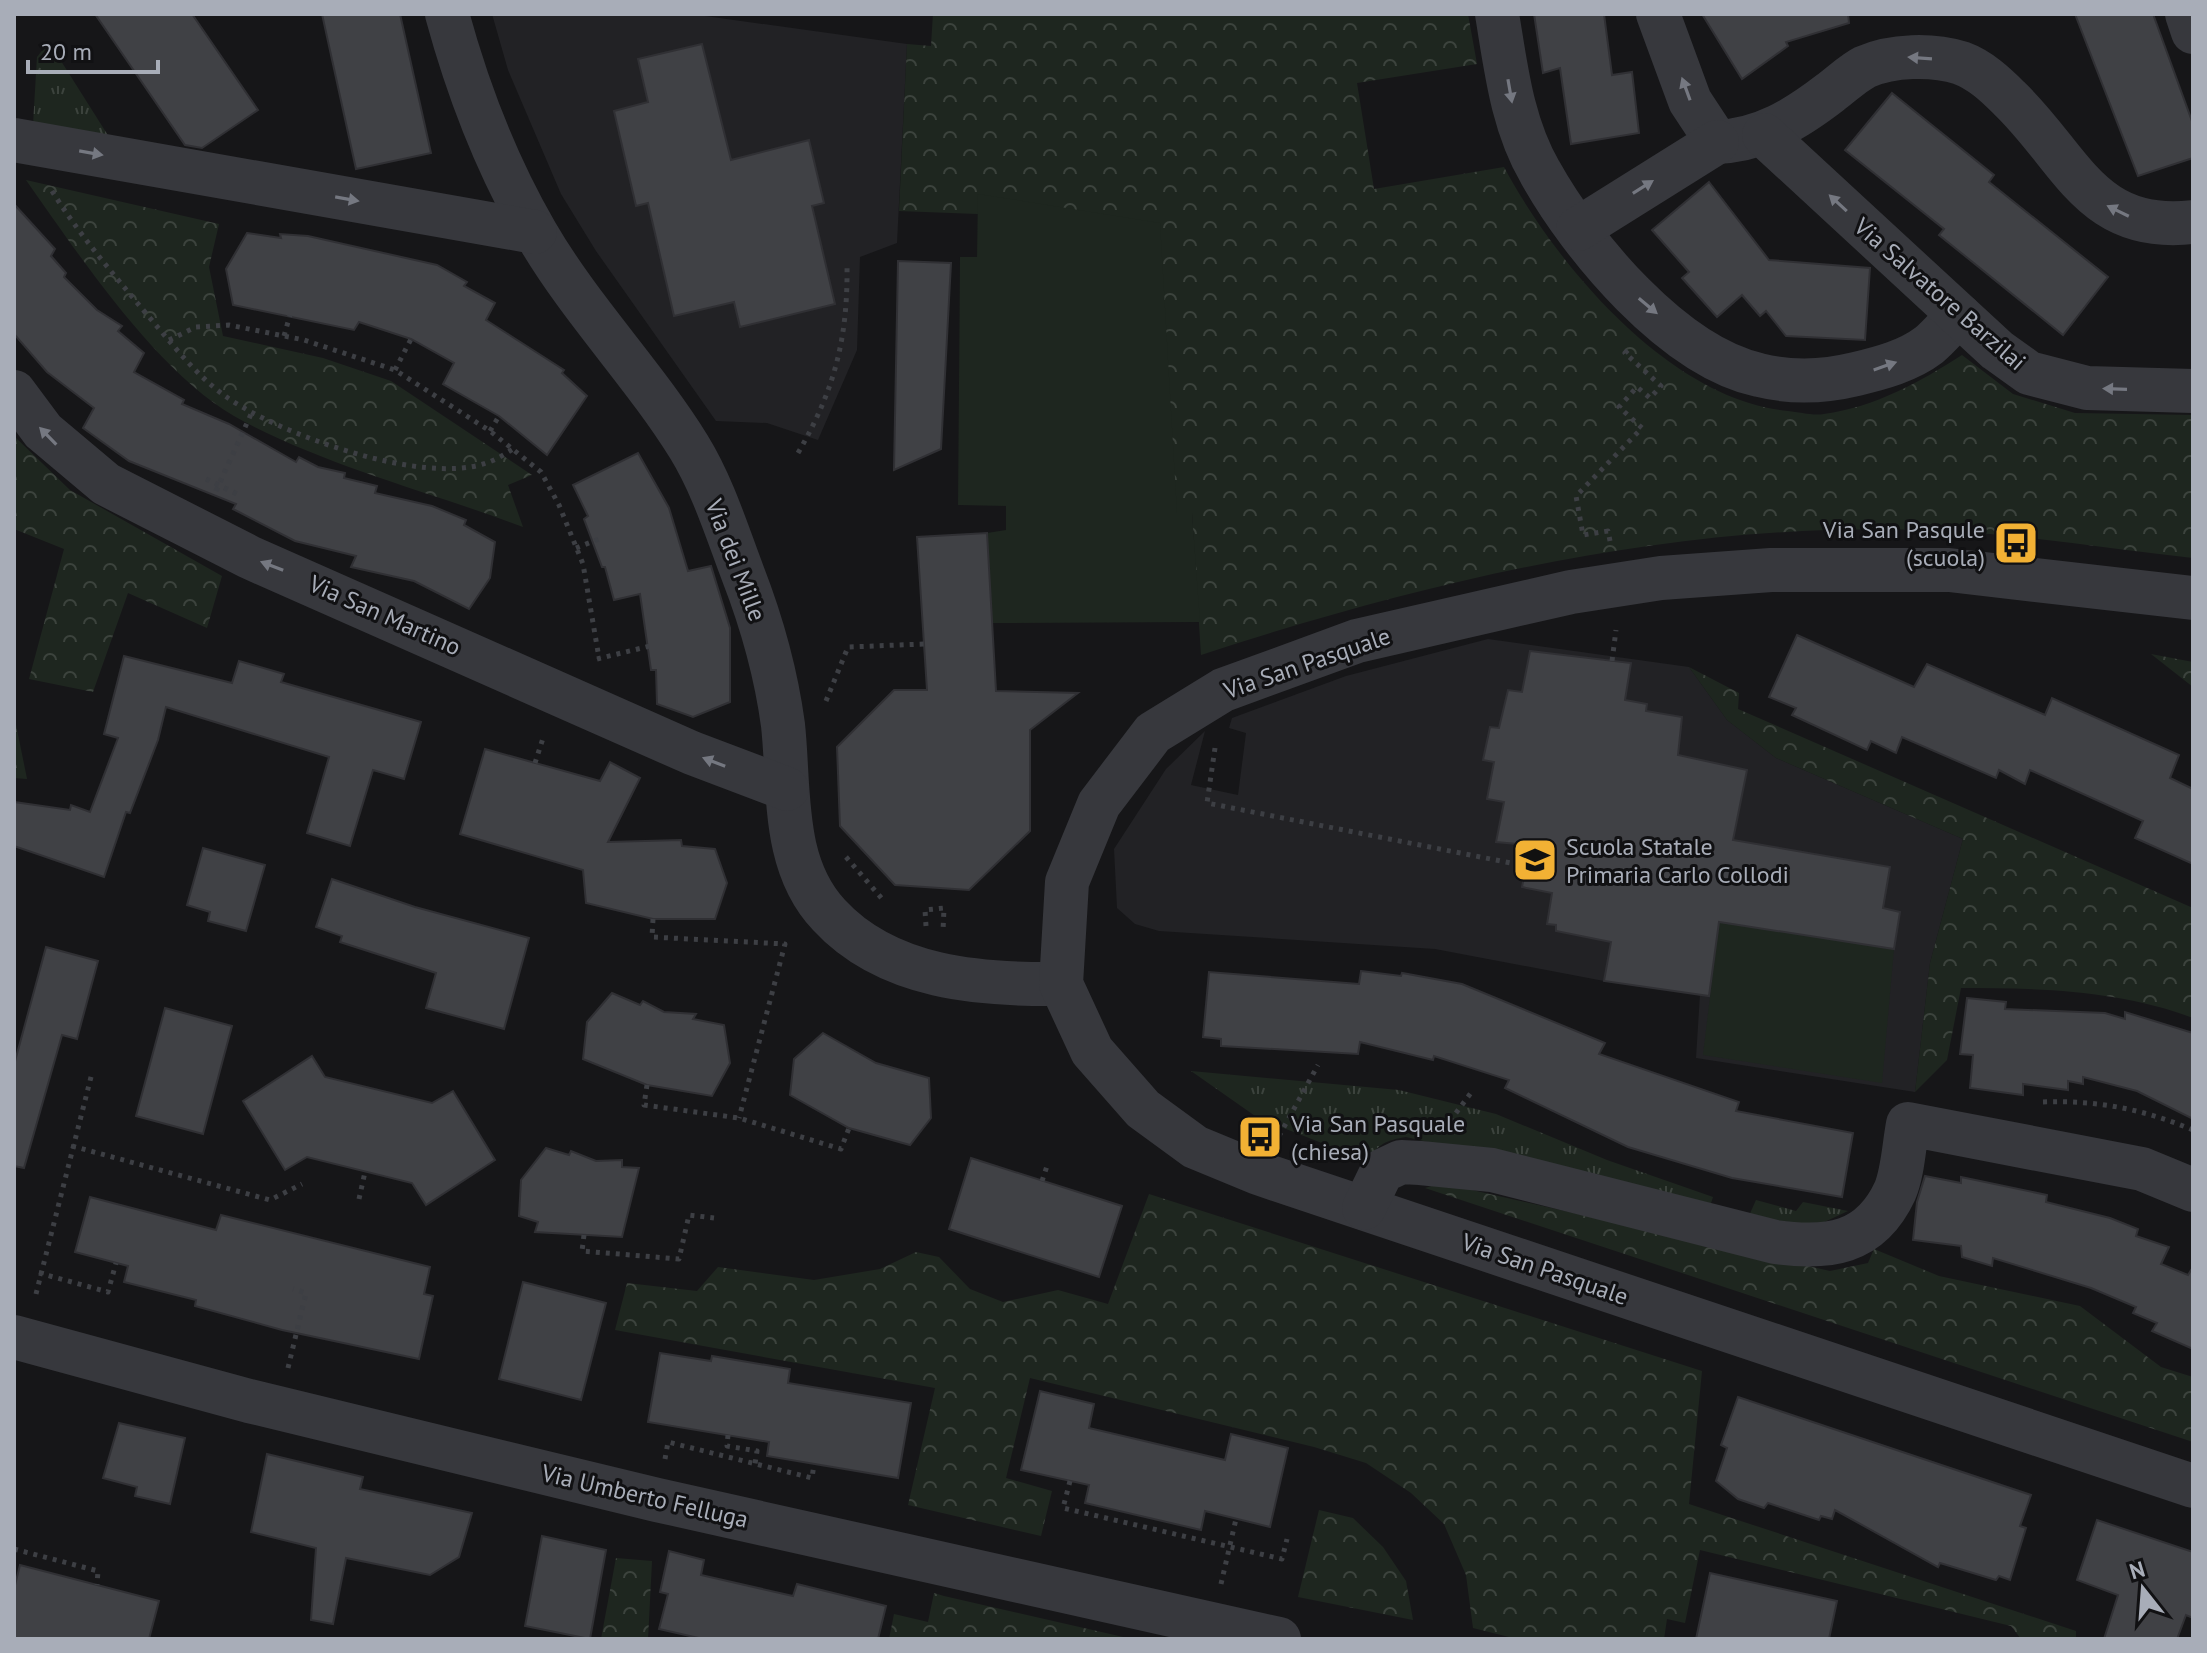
<svg xmlns="http://www.w3.org/2000/svg" width="2207" height="1653" font-family="'PT Sans',sans-serif">
<style>
.built{fill:#222225}
.grass{fill:url(#grass-tufts)}
.forest{fill:url(#forest-crowns)}
.pitch{fill:#1e261f}
.building{fill:#404145;stroke:#303034;stroke-width:2}
.lines{fill:none;stroke-linecap:round;stroke-linejoin:round}
.path{stroke:#3d3f44;stroke-width:5;stroke-dasharray:4 6;stroke-linecap:butt}
.minor{stroke:#37383d;stroke-width:44}
.oneway{fill:#757881}
.labels{text-anchor:middle;dominant-baseline:central;stroke-width:6;stroke-linejoin:round;paint-order:stroke}
.street-label{font-size:24px;fill:#a8adb8;stroke:#111113}
.poi-label{font-size:24px;fill:#a8adb8;stroke:#111113;text-anchor:start}
</style>
<defs>
<pattern id="grass-tufts" width="24" height="20" patternUnits="userSpaceOnUse" patternTransform="scale(2)"><rect width="24" height="20" fill="#1e261f"/><path d="M3 7l-1-3M5 7V3M7 7l1-3M15 17l-1-3M17 17v-4M19 17l1-3" fill="none" stroke="#3c433d"/></pattern>
<pattern id="forest-crowns" width="20" height="18" patternUnits="userSpaceOnUse" patternTransform="scale(2)"><rect width="20" height="18" fill="#1e261f"/><path d="M2 6a3 3 0 1 1 6 0M12 15a3 3 0 1 1 6 0" fill="none" stroke="#3c433d"/></pattern>
</defs>
<rect width="100%" height="100%" fill="#161618"/>
<g class="built">
<polygon points="492,14 691,14 907,44 897,243 860,257 857,350 818,440 767,423 716,421 596,251 561,194 508,70"/>
<polygon points="1488,639 1689,667 1727,720 1776,758 1963,839 1930,963 1915,1092 1696,1058 1700,994 1604,981 1435,949 1159,931 1135,924 1117,908 1114,849 1166,769 1205,731 1191,785 1238,795 1246,733 1229,728 1232,718 1346,676"/>
</g>
<g class="grass">
<polygon points="49,42 109,137 33,125 37,57"/>
<path d="M1191 1071 1399 1090 1496 1114 1607 1160 1713 1197 1710 1206 1406 1137C1387 1140 1377 1144 1368 1161L1258 1118Z"/>
<polygon points="1756,1200 1796,1211 1803,1202 1848,1211 1818,1225 1748,1218"/>
</g>
<g class="forest">
<path d="M933 14H1468L1477 64 1357 83 1374 189 1504 167C1557 266 1670 400 1788 411 1799 412 1813 416 1824 414 1875 407 1920 382 1962 355L2013 394 2075 413 2193 415V558C2111 549 2028 535 1946 531 1694 518 1439 577 1201 655L1192 514H1177L978 194V214L899 211 907 44 931 46Z"/>
<path d="M26 180 219 224 209 267 223 336 323 358 391 381 532 475 508 485 523 527C431 492 319 464 234 416 155 370 79 255 26 180Z"/>
<polygon points="14,436 70,490 222,576 207,628 128,593 93,692 29,679 64,549 14,529"/>
<polygon points="2151,654 2193,662 2193,687"/>
<path d="M1689 667 1739 693 1738 709 2193 908V1018C2120 990 2039 988 1961 988L1947 1060 1915 1092 1930 963 1963 839 1776 758 1727 720Z"/>
<polygon points="14,715 27,779 14,778"/>
<polygon points="1441,1183 1830,1271 1868,1263 1874,1249 1939,1276 2080,1306 2161,1367 2193,1377 2193,1442 1425,1188"/>
<polygon points="1149,1194 1702,1371 1689,1504 2076,1631 2076,1639 2021,1639 2011,1626 1700,1550 1685,1623 1667,1619 1664,1639 1517,1639 1473,1628 1466,1575 1444,1524 1411,1493 1366,1463 1314,1447 1030,1378 1006,1478 1052,1491 1041,1536 908,1505 935,1388 615,1330 627,1283 697,1291 718,1267 814,1280 880,1269 916,1252 939,1257 970,1289 1003,1302 1058,1290 1108,1304"/>
<polygon points="1319,1510 1353,1518 1383,1547 1406,1581 1413,1620 1298,1597"/>
<polygon points="616,1558 652,1561 648,1639 601,1639"/>
<polygon points="934,1593 944,1596 1132,1639 889,1639 894,1614 928,1622"/>
</g>
<g class="pitch">
<polygon points="978,194 1160,223 1177,513 1192,513 1200,622 992,623 987,533 1006,530 1006,506 958,505 960,257 977,257"/>
<polygon points="1719,922 1894,949 1882,1083 1703,1055"/>
</g>
<g class="building">
<polygon points="95,14 192,14 258,110 202,148 185,145"/>
<polygon points="322,14 400,14 431,153 356,169"/>
<polygon points="1534,14 1604,14 1612,75 1632,72 1639,133 1571,144 1560,68 1543,73"/>
<polygon points="1702,14 1848,14 1849,23 1786,42 1788,46 1742,79"/>
<polygon points="2075,14 2153,14 2193,124 2193,158 2138,176"/>
<polygon points="702,44 731,160 809,140 824,203 812,206 835,304 740,327 734,302 674,316 648,203 636,206 614,111 648,102 638,59"/>
<polygon points="1892,93 1994,175 1989,182 2108,277 2063,335 1939,235 1944,229 1845,150"/>
<polygon points="1709,182 1769,260 1870,268 1865,340 1786,336 1766,311 1760,316 1742,295 1717,317 1682,278 1689,272 1652,230"/>
<polygon points="14,204 55,249 51,256 66,273 64,277 97,310 122,326 118,331 144,353 134,372 184,400 182,404 229,424 296,462 299,457 318,467 345,473 344,478 377,486 375,493 432,506 466,520 464,525 495,542 490,578 469,609 414,581 351,567 356,556 295,541 233,509 236,504 129,461 83,428 94,408 47,372 14,334"/>
<polygon points="247,233 281,238 280,234 308,236 437,265 467,282 464,286 495,303 486,320 564,370 562,373 587,396 547,455 499,416 443,384 454,363 411,339 359,322 354,330 233,305 226,269"/>
<polygon points="898,261 951,263 941,449 894,470"/>
<polygon points="638,453 669,508 688,571 711,566 730,628 730,702 693,717 657,704 656,670 651,670 640,594 614,600 605,567 602,567 584,519 588,516 573,485"/>
<polygon points="987,533 996,691 1078,693 1030,730 1030,831 969,890 895,885 840,826 837,747 894,690 927,690 917,537"/>
<polygon points="1797,635 1914,687 1927,664 2045,715 2052,698 2179,755 2170,778 2193,789 2193,864 2135,838 2143,821 2030,770 2025,784 1999,770 1996,778 1902,737 1896,753 1871,741 1867,750 1792,715 1796,708 1769,697"/>
<polygon points="1530,651 1631,663 1625,700 1647,704 1646,711 1682,717 1678,755 1747,770 1733,840 1890,867 1883,908 1900,912 1894,949 1719,922 1709,996 1604,981 1611,942 1556,931 1556,925 1547,924 1552,893 1522,887 1530,845 1496,842 1504,802 1487,799 1494,762 1483,760 1490,727 1499,728 1508,690 1522,692"/>
<polygon points="124,656 232,683 239,661 284,674 281,682 421,722 404,779 373,770 350,846 307,833 329,757 166,707 158,740 130,813 126,812 104,877 14,846 14,802 70,810 71,805 90,812 118,738 104,734"/>
<polygon points="485,749 600,781 610,762 640,778 608,842 681,840 682,846 715,849 727,883 715,919 653,919 586,903 583,870 460,834"/>
<polygon points="203,848 265,865 246,931 208,921 210,912 187,905"/>
<polygon points="332,879 415,907 529,938 504,1029 426,1008 436,973 340,942 342,936 316,927"/>
<polygon points="46,947 98,961 77,1039 62,1035 24,1168 14,1166 14,1065"/>
<polygon points="1361,971 1401,976 1402,973 1462,984 1605,1043 1599,1054 1739,1102 1736,1111 1853,1133 1842,1197 1732,1178 1628,1147 1505,1088 1509,1080 1434,1056 1433,1060 1360,1042 1358,1054 1221,1046 1221,1039 1203,1037 1209,972 1359,984"/>
<polygon points="612,993 640,1005 643,1001 664,1012 696,1014 693,1019 724,1025 730,1063 712,1096 647,1085 583,1059 587,1022"/>
<polygon points="1967,998 2006,1002 2005,1009 2105,1013 2125,1019 2125,1012 2193,1033 2193,1119 2137,1091 2083,1077 2083,1084 2068,1081 2068,1090 2023,1084 2023,1095 1970,1088 1973,1055 1960,1054"/>
<polygon points="165,1008 232,1026 203,1134 136,1116"/>
<polygon points="823,1033 876,1063 929,1078 931,1118 910,1145 849,1128 790,1095 794,1059"/>
<polygon points="312,1056 325,1077 432,1103 453,1091 495,1160 426,1205 412,1183 307,1157 285,1170 243,1101"/>
<polygon points="546,1148 569,1155 571,1151 596,1161 622,1160 622,1167 639,1168 622,1237 535,1232 538,1222 519,1216 521,1180"/>
<polygon points="971,1158 1122,1206 1099,1277 949,1229"/>
<polygon points="1925,1176 1961,1183 1961,1177 2047,1195 2046,1202 2110,1218 2138,1229 2136,1236 2169,1247 2161,1264 2188,1275 2193,1267 2193,1349 2152,1331 2157,1323 2133,1313 2136,1307 2091,1288 1993,1258 1992,1266 1962,1257 1961,1246 1913,1240 1917,1202"/>
<polygon points="90,1197 216,1230 221,1215 430,1267 424,1294 433,1296 419,1359 282,1330 195,1306 196,1300 124,1282 128,1266 75,1252"/>
<polygon points="523,1282 606,1303 581,1400 499,1379"/>
<polygon points="660,1353 711,1361 712,1356 790,1369 788,1383 911,1403 898,1478 767,1456 769,1442 648,1422"/>
<polygon points="1040,1391 1094,1404 1089,1428 1225,1460 1231,1434 1288,1448 1270,1527 1205,1511 1201,1530 1085,1503 1089,1485 1021,1470"/>
<polygon points="1738,1397 2031,1495 2020,1526 2026,1528 2010,1580 1999,1576 1996,1580 1940,1563 1938,1567 1835,1510 1832,1519 1821,1516 1819,1520 1768,1503 1764,1508 1738,1499 1716,1481 1727,1448 1721,1445"/>
<polygon points="119,1423 185,1438 170,1504 135,1496 137,1487 103,1478"/>
<polygon points="267,1454 363,1477 360,1489 472,1513 459,1557 430,1575 346,1558 333,1624 311,1620 316,1548 251,1532"/>
<polygon points="2097,1520 2193,1552 2193,1618 2186,1615 2177,1639 2104,1639 2118,1595 2077,1580"/>
<polygon points="542,1536 606,1550 590,1639 525,1626"/>
<polygon points="669,1551 704,1560 701,1575 793,1596 797,1584 886,1606 878,1639 703,1639 659,1629 668,1594 660,1592"/>
<polygon points="20,1565 159,1601 149,1639 14,1639 14,1589"/>
<polygon points="1710,1573 1837,1601 1829,1639 1696,1639"/>
</g>
<g class="lines">
<g class="path">
<path d="M52 191C80 236 115 276 149 317 173 345 195 374 225 396 278 434 423 486 486 463 496 460 505 454 513 449"/>
<polyline points="284,336 290,315"/>
<polyline points="169,340 196,327 229,325 304,340 395,370 490,431 541,472 559,505 583,564 599,658"/>
<polyline points="395,370 411,339"/>
<polyline points="490,431 499,416"/>
<path d="M798 453C835 389 848 338 847 264"/>
<polyline points="206,479 241,496"/>
<polyline points="216,491 252,412"/>
<polyline points="1610,541 1608,531 1583,535 1576,496 1642,428 1619,407 1637,387 1650,398 1661,386 1625,353 1628,350"/>
<polyline points="576,548 599,539"/>
<polyline points="597,659 654,645"/>
<polyline points="1612,661 1616,630"/>
<polyline points="826,701 848,647 924,644"/>
<polyline points="1215,748 1207,803 1526,866"/>
<polyline points="535,763 544,735"/>
<polyline points="846,857 884,901"/>
<polyline points="653,919 652,937 785,944 739,1118"/>
<polyline points="926,926 925,910 944,908 943,931"/>
<polyline points="647,1085 644,1105 739,1118 841,1149 849,1128"/>
<path d="M2043 1102C2097 1100 2143 1109 2193 1130"/>
<polyline points="1450,1121 1473,1090"/>
<polyline points="1279,1136 1318,1065"/>
<polyline points="72,1146 270,1200 302,1184"/>
<polyline points="1042,1181 1048,1163"/>
<polyline points="359,1199 365,1172"/>
<polyline points="584,1235 582,1251 679,1259 689,1215 714,1218"/>
<polyline points="39,1273 108,1292 116,1263"/>
<polyline points="36,1294 92,1073"/>
<polyline points="288,1368 306,1293 293,1289"/>
<polyline points="728,1435 727,1446 757,1451 755,1464"/>
<polyline points="665,1459 668,1442 812,1478 814,1464"/>
<polyline points="1070,1481 1063,1508 1282,1559 1287,1539"/>
<polyline points="14,1549 98,1571 97,1585"/>
<polyline points="1221,1584 1236,1519"/>
</g>
<g class="minor">
<path d="M447 14C468 91 496 164 536 233 580 309 643 373 689 447 713 486 727 532 743 574 762 623 776 673 783 725 790 789 781 864 829 915 888 979 981 985 1061 984"/>
<path d="M1497 14C1506 68 1512 124 1540 172 1581 246 1673 356 1759 375 1791 383 1823 382 1856 374 1881 368 1908 361 1929 345 1940 336 1949 324 1959 315"/>
<path d="M1658 14 1690 101 1717 142C1762 140 1796 119 1831 92 1842 84 1853 73 1865 67 1892 55 1932 54 1961 63 1980 70 1995 84 2009 98 2072 158 2090 234 2193 222"/>
<polyline points="2187,14 2193,32"/>
<polyline points="1764,135 1997,350 2029,373 2087,388 2193,391"/>
<polyline points="14,140 535,232"/>
<polyline points="1578,229 1717,142"/>
<polyline points="14,392 43,431 106,484 249,557 692,753 787,789"/>
<polyline points="2193,598 1949,570 1771,570 1661,578 1571,592 1357,641 1223,690 1153,733 1099,804 1067,882 1061,984 1092,1051 1143,1109 1195,1147 1258,1173 2193,1486"/>
<path d="M1364 1208 1382 1171 1401 1162 1420 1163 1492 1170 1775 1242C1828 1249 1870 1245 1895 1191 1903 1172 1904 1145 1908 1124L2142 1169 2193 1190"/>
<polyline points="14,1337 249,1401 657,1500 1279,1639"/>
</g>
</g>
<defs><path id="oneway-solid" d="M-6-.8H1V-3.2L6.5 0L1 3.2V.8H-6Z" transform="scale(2)"/></defs>
<g class="oneway">
<use href="#oneway-solid" transform="translate(1920 58) rotate(-176)"/>
<use href="#oneway-solid" transform="translate(1686 89) rotate(-110)"/>
<use href="#oneway-solid" transform="translate(1510 91) rotate(80)"/>
<use href="#oneway-solid" transform="translate(91 153) rotate(10)"/>
<use href="#oneway-solid" transform="translate(1643 187) rotate(-32)"/>
<use href="#oneway-solid" transform="translate(347 199) rotate(10)"/>
<use href="#oneway-solid" transform="translate(1838 203) rotate(-137)"/>
<use href="#oneway-solid" transform="translate(2118 211) rotate(-154)"/>
<use href="#oneway-solid" transform="translate(1648 306) rotate(40)"/>
<use href="#oneway-solid" transform="translate(1885 366) rotate(-19)"/>
<use href="#oneway-solid" transform="translate(2115 389) rotate(-178)"/>
<use href="#oneway-solid" transform="translate(48 436) rotate(-134)"/>
<use href="#oneway-solid" transform="translate(272 566) rotate(-159)"/>
<use href="#oneway-solid" transform="translate(714 762) rotate(-159)"/>
</g>
<defs>
<g id="bus-square" transform="scale(2.3)"><rect x="-9" y="-9" width="18" height="18" rx="4" fill="#f2b134" stroke="#111113"/><path d="M-5-6H5V4H4V6H2V4H-2V6H-4V4H-5ZM-3.5-4V0h7V-4ZM-3.5 1.2v1.5H-2V1.2ZM2 1.2v1.5H3.5V1.2Z" fill="#111"/></g>
<g id="school-square" transform="scale(2.3)"><rect x="-9" y="-9" width="18" height="18" rx="4" fill="#f2b134" stroke="#111113"/><path d="M0-5L7-2L0 1L-7-2ZM-4 1L0 2.5L4 1V4Q0 6-4 4Z" fill="#111"/></g>
</defs>
<g fill-rule="evenodd">
<use href="#bus-square" x="2016" y="543"/>
<use href="#school-square" x="1535" y="860"/>
<use href="#bus-square" x="1260" y="1137"/>
</g>
<g class="labels">
<g class="street-label">
<text transform="translate(1940 294) rotate(41)">Via Salvatore Barzilai</text>
<text transform="translate(736 560) rotate(69)">Via dei Mille</text>
<text transform="translate(385 615) rotate(24)">Via San Martino</text>
<text transform="translate(1307 663) rotate(-19)">Via San Pasquale</text>
<text transform="translate(1545 1269) rotate(19)">Via San Pasquale</text>
<text transform="translate(645 1496) rotate(13)">Via Umberto Felluga</text>
</g>
<g class="poi-label">
<text x="1985" y="529" text-anchor="end">Via San Pasqule<tspan x="1985" dy="28">(scuola)</tspan></text>
<text x="1566" y="846">Scuola Statale<tspan x="1566" dy="28">Primaria Carlo Collodi</tspan></text>
<text x="1291" y="1123">Via San Pasquale<tspan x="1291" dy="28">(chiesa)</tspan></text>
</g>
</g>
<rect width="2207" height="1653" fill="none" stroke="#a8adb8" stroke-width="32"/>
<g transform="translate(2143 1589) rotate(343)" stroke="#111113" stroke-width="6" paint-order="stroke">
<path d="M0-6L14 30L0 20L-14 30Z" fill="#a8adb8"/>
<text y="-12" font-size="22" font-weight="bold" text-anchor="middle" fill="#a8adb8">N</text>
</g>
<path d="M28 60v12h130v-12" fill="none" stroke="#a8adb8" stroke-width="4"/>
<text x="40" y="60" font-size="24" fill="#a8adb8" stroke="#111113" stroke-width="6" paint-order="stroke">20 m</text>
</svg>
